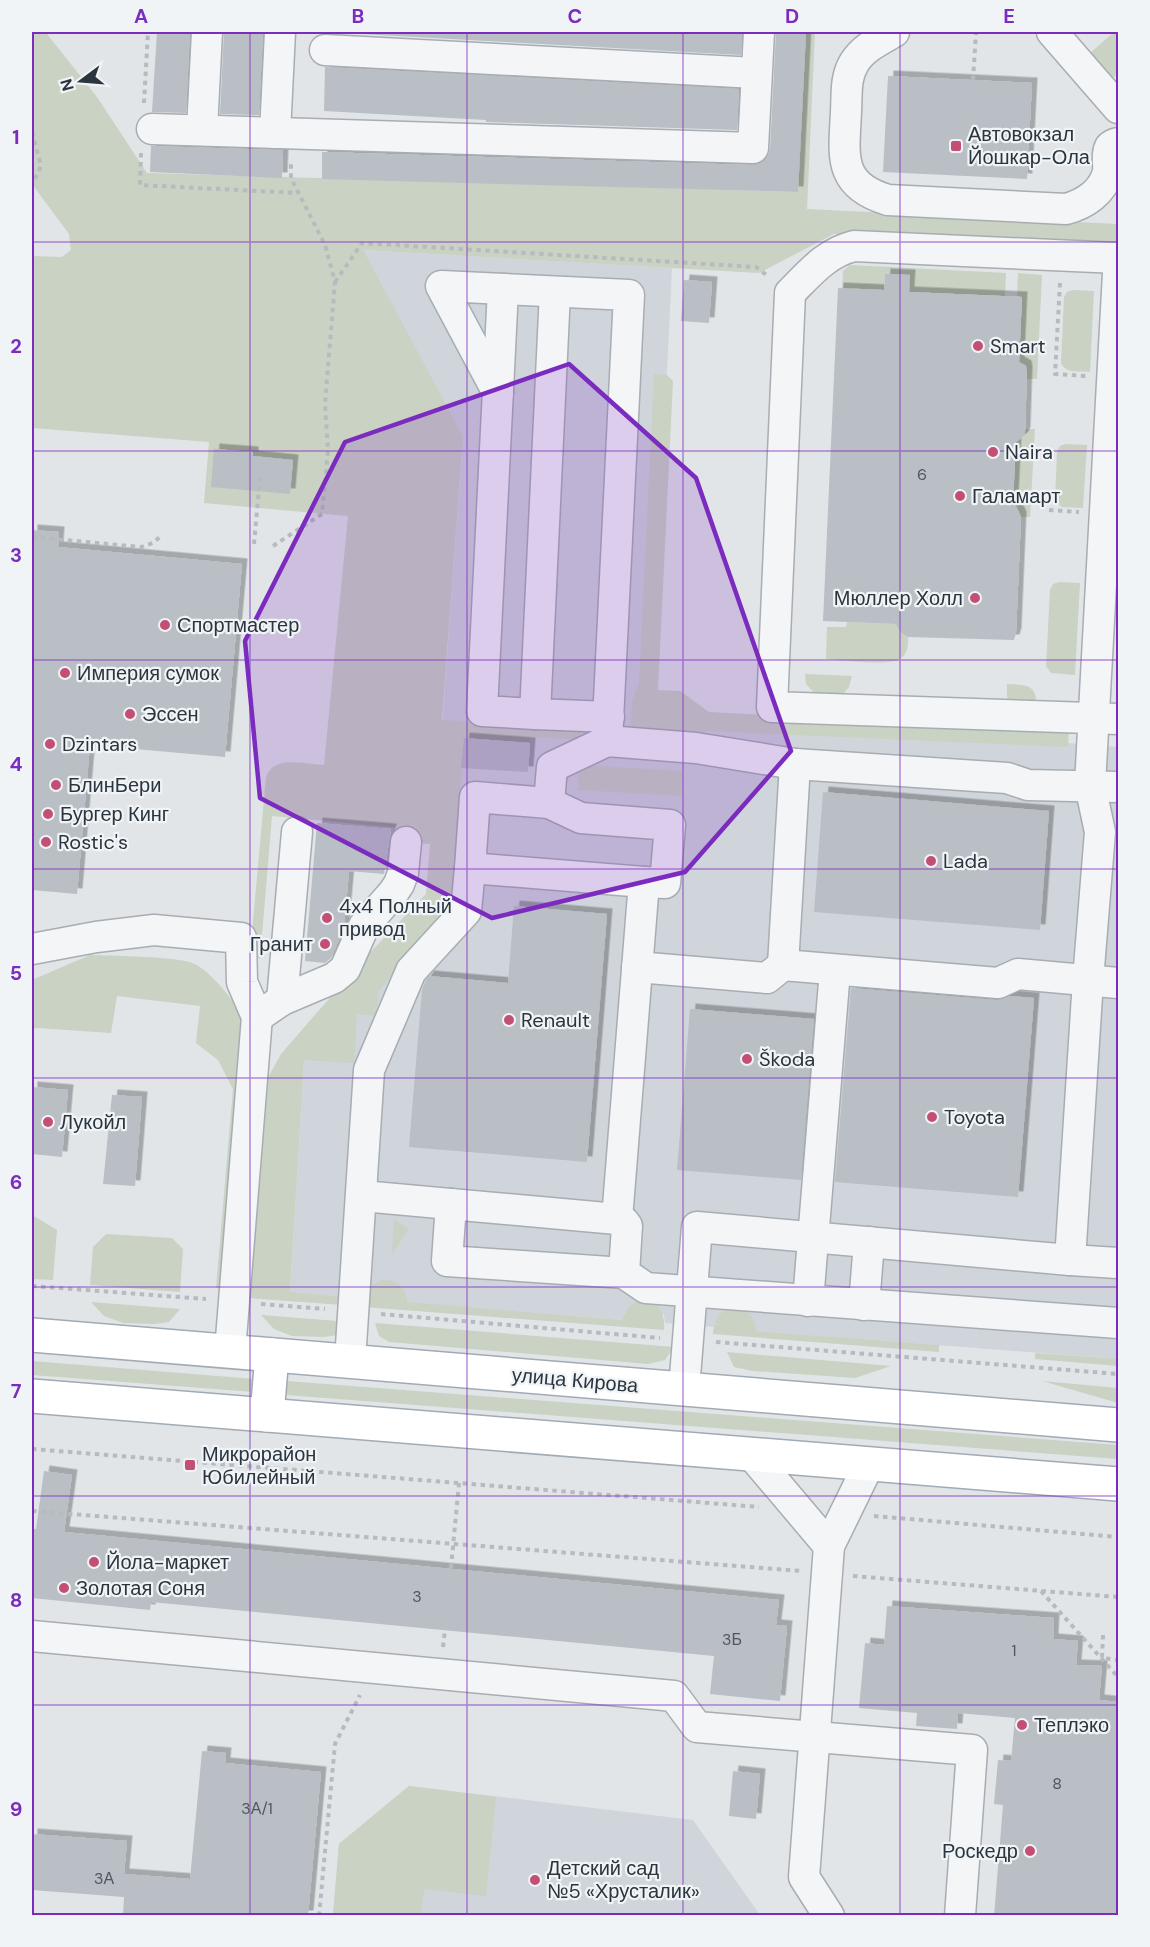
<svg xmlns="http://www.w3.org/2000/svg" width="1150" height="1947" font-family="'DM Sans',sans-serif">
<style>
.built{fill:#cfd5da}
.green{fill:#c9d2c3}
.building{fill:#b9bfc5;filter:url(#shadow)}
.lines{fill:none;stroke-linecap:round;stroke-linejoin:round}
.minor-casing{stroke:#a7adb2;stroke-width:33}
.major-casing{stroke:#a1abb3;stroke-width:36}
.path{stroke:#b7bbc0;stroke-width:4;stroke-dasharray:4.5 4.5;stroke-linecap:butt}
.minor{stroke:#f3f5f7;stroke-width:30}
.major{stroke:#fff;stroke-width:33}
.marked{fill:#7b2cbf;fill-opacity:0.2;stroke:#7b2cbf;stroke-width:4.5;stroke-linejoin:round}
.grid{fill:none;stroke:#7b2cbf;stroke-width:1.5;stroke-opacity:0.55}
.poi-dot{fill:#c35074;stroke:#f0f4f6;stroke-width:2}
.labels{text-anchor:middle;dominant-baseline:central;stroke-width:4.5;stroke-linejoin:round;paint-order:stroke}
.number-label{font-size:16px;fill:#4e5860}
.poi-label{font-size:20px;fill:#2b353f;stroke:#f0f4f6;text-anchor:start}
.street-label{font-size:20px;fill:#2b353f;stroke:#f0f4f6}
.neatline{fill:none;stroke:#7b2cbf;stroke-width:2}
.grid-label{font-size:20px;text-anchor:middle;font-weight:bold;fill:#7b2cbf}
</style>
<defs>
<filter id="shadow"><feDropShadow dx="5.5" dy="-5.5" stdDeviation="0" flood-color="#0004"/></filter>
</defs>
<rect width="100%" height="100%" fill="#e1e5e8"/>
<g class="built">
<polygon points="362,250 672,268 650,723 1055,742 1118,747 1118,1359 756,1331 714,1323 714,1327 665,1323 664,1315 625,1312 623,1320 290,1293 304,1060 430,896 463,436"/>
<polygon points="409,1786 693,1820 760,1915 333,1916 339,1844"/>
</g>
<g class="green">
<path d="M32 32H44L47 34 97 97 147 173 797 192 806 32H815L807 209 1118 224V249L834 234 759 273 363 250 463 436 442 720 581 728V740L531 737 530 746V743L464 738 452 901 378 992 376 1016 357 1014 354 1063 304 1060 290 1292 342 1297V1305L248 1298 267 1079 281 1054 361 962 426 894 430 844 417 843 401 833 400 828 272 816 260 959 254 955 251 943 266 777C274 754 305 765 324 765L348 516 204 503 209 442 32 428V256L62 257 71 250 69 234 32 184Z"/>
<polygon points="1114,32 1118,32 1118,73 1112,79 1089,54"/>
<polygon points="850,265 1006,273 1005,296 909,292 909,275 885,274 884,290 842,289 843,271"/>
<polygon points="1018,273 1042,275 1037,379 1027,379 1025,366 1019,364 1022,297 1017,296"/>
<path d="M1073 290 1094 291 1090 372C1079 371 1066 374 1061 363L1064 297 1067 292Z"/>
<polygon points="654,374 667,375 673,381 658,690 680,691 709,712 1069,730 1068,747 706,731 696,742 653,738 631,727 632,701 639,683"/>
<polygon points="1025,429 1035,429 1030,517 1021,517 1018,510 1013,508 1016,440 1022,438"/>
<polygon points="1065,444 1087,445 1083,508 1062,507 1055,502 1057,451 1060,446"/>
<polygon points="1059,582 1080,583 1075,675 1051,673 1046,666 1050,590 1053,584"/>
<path d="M847 622 897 624 900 632 908 637C908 645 908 653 901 658 891 667 841 660 826 659L827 627H846Z"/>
<polygon points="805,674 852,676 849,687 842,695 817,696 806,684"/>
<path d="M1007 684C1026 685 1038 684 1036 707L1009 702 1007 696Z"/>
<polygon points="579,765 682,771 681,796 578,790"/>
<path d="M90 955C110 956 184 956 197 965 218 979 232 1001 248 1021L226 1289 216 1288 233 1089 218 1060 196 1043 200 1006 117 996 111 1033 37 1028 32 1029V980Z"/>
<polygon points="32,1215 57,1230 53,1280 32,1279"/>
<polygon points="394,1219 409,1229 392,1254"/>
<polygon points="106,1234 172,1238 183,1249 180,1292 90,1285 93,1247"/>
<path d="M383 1280C398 1280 406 1288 407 1302L622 1320C633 1288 667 1296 664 1330L364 1307C367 1293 368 1285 383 1280Z"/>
<polygon points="91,1302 180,1309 169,1322 155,1324 123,1323 104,1316"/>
<path d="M732 1307C747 1308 755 1316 756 1331L939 1345V1352L713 1334C714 1320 718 1312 732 1307Z"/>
<polygon points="261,1315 350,1322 338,1335 324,1337 292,1336 274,1329"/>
<polygon points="375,1323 674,1347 665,1360 648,1364 389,1342 379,1336"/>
<polygon points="727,1352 891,1366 855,1378 753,1371 734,1367"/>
<polygon points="1035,1353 1118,1359 1118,1366 1035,1359"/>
<polygon points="32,1361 255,1379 254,1392 32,1375"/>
<polygon points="287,1381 1118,1445 1118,1459 286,1395"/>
<polygon points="1042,1381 1118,1388 1118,1403"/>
<polygon points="409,1786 496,1797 486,1896 424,1889 421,1915 333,1915 339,1844"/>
</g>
<g class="building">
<polygon points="157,32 190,32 186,113 152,112"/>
<polygon points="224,32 263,32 259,115 220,114"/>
<polygon points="326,32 742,32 741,55"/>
<polygon points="776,32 806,32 798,192 322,179 322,152 752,165 760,163 767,158 770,149"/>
<polygon points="325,67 739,89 737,130 486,122 486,120 324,111"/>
<polygon points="888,76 1032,83 1027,179 883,172"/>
<polygon points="151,146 283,150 282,178 150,172"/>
<polygon points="885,274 910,275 909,292 1022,297 1019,362 1026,366 1027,372 1025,432 1023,437 1016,442 1013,500 1021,517 1016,633 1014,640 908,637 900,632 896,624 823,621 838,288 884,290"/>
<polygon points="684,280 712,282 709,323 681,321"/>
<polygon points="214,449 253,452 253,456 293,460 290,494 211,487"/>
<polygon points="32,530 59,532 58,547 242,564 225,757 90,745 77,894 32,890"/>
<polygon points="464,738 530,743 528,772 461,768"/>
<polygon points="823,792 1049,811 1040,930 814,912"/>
<polygon points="317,823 391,829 384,874 349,871 344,928 331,958 325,963 305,961"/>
<polygon points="514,906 607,914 587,1162 409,1147 422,990 426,980 429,976 508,983"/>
<polygon points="851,988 997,1000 1010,996 1034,998 1018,1197 835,1182"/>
<polygon points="690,1009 814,1019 801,1180 677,1170"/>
<polygon points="32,1087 68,1090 62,1157 32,1154"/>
<polygon points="112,1095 142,1097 135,1186 103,1184"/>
<polygon points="44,1471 72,1475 64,1532 779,1600 776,1625 787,1626 780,1701 710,1694 714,1656 151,1602 150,1610 32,1598 34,1529 36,1529"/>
<polygon points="887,1606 1054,1618 1053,1639 1078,1641 1076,1665 1102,1666 1099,1700 1119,1702 1119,1916 994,1916 1003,1805 994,1804 998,1760 1011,1761 1015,1718 958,1713 957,1729 916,1726 917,1713 859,1708 865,1643 884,1645"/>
<polygon points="202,1751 226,1753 225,1763 321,1772 308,1916 123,1916 124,1897 32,1890 32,1834 127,1841 124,1874 190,1879"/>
<polygon points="733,1771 760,1774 756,1819 729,1816"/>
</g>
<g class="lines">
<g class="minor-casing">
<g id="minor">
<path d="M894 32C880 40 863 48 854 63 845 78 847 94 846 112 844 155 837 185 888 200L1066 209C1085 204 1103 192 1108 172 1109 164 1106 154 1110 147 1113 144 1114 144 1118 143"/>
<polyline points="1052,32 1118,108"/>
<polyline points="325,50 756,73"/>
<polyline points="152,129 753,148 759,32"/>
<polyline points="202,130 207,32"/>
<polyline points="275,133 280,32"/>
<path d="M1118 258 854 246C826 253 810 273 790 293L772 707 1118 719"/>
<polyline points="503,289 482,711 535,714"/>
<polyline points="555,292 535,714 609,717"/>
<polyline points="498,393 441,286 629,295 607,741"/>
<polyline points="549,803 552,767 607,741 696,748 795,764 1007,778 1028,785 1118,787"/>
<polyline points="470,868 475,797 549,803 581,818 670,825 665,883 644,882"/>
<polyline points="32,949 96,937 154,930 241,938 242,982 257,1017 230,1351"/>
<polyline points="783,965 795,764"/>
<polyline points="637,967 767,978 783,965 998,983 1018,974 1118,983"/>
<polyline points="282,1000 297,832"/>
<polyline points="257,1017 282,1000 334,978 345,969 364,926 393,893 399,884 403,873 406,842"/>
<polyline points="362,1196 617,1219 624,1222 627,1226 624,1273 646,1288 1118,1323"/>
<polyline points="451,1204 447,1261 624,1273"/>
<polyline points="1070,1260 1118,1263"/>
<polyline points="808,1301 835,970"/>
<polyline points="864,1305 869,1242"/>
<polyline points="350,1361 369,1070 411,971 466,911 470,868 644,882 617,1219"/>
<polyline points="684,1389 697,1227 1070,1260 1088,980 1100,832 1090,785 1118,273"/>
<polyline points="752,1455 829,1546"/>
<polyline points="32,1636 674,1696 697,1727 972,1750 960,1916"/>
<polyline points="829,1916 804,1877 829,1546 869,1464"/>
</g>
</g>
<g class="major-casing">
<g id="major">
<polyline points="32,1335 1118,1425"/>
<polyline points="32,1396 1118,1484"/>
<polyline points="267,1415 272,1355"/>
</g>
</g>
<g class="path">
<polyline points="973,80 976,32"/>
<polyline points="144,103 148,32"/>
<polyline points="32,132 41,166 32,185"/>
<polyline points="141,153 140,185 297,193"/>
<polyline points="335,282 362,243 756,267 769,277"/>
<polyline points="1060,283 1055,374 1086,376"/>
<polyline points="1049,510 1079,512"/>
<polyline points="32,537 141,547 153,543 162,535"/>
<polyline points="254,544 260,478"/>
<polyline points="273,546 322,514 328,451 325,404 335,282 325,245 291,178 291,161"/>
<polyline points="32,1286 206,1299"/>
<polyline points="261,1304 325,1309"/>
<polyline points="381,1314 660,1338"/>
<polyline points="716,1342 1118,1374"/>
<polyline points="32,1449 759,1507"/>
<polyline points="32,1511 801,1571"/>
<polyline points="874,1516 1118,1537"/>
<polyline points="451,1568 459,1483"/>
<polyline points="853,1576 1118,1597"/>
<polyline points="1041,1591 1118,1677"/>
<polyline points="1103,1635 1102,1658 1118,1660"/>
<polyline points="443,1647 445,1630"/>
<polyline points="319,1916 335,1744 360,1695"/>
</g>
<use href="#minor" class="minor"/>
<use href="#major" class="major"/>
</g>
<path class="marked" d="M569 364 696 478 791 751 685 872 492 918 260 798 245 641 345 442Z"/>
<path class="grid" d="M250 32V1916M467 32V1916M683 32V1916M900 32V1916M32 242H1118M32 451H1118M32 660H1118M32 869H1118M32 1078H1118M32 1287H1118M32 1496H1118M32 1705H1118"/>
<g class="poi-dot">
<rect x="950" y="140" width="12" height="12" rx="3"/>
<circle cx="978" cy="346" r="6"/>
<circle cx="993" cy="452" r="6"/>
<circle cx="960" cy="496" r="6"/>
<circle cx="975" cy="598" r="6"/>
<circle cx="165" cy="625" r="6"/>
<circle cx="65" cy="673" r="6"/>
<circle cx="130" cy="714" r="6"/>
<circle cx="50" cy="744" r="6"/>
<circle cx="56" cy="785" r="6"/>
<circle cx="48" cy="814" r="6"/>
<circle cx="46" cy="842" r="6"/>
<circle cx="931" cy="861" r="6"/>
<circle cx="327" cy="918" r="6"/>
<circle cx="325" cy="944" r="6"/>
<circle cx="509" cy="1020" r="6"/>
<circle cx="747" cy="1059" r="6"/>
<circle cx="932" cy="1117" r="6"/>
<circle cx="48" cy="1122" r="6"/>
<rect x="184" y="1459" width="12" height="12" rx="3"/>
<circle cx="94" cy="1562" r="6"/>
<circle cx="64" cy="1588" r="6"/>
<circle cx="1022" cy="1725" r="6"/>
<circle cx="1030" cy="1851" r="6"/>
<circle cx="535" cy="1880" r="6"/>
</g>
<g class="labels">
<g class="number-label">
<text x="922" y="474">6</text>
<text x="417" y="1596">3</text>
<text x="732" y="1639">3Б</text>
<text x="1014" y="1650">1</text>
<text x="1057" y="1783">8</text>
<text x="257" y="1808">3А/1</text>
<text x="104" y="1878">3А</text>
</g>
<g class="poi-label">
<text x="968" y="134">Автовокзал<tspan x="968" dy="23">Йошкар-Ола</tspan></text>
<text x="990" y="346">Smart</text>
<text x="1005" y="452">Naira</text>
<text x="972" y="496">Галамарт</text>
<text x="963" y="598" text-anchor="end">Мюллер Холл</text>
<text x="177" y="625">Спортмастер</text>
<text x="77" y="673">Империя сумок</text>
<text x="142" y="714">Эссен</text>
<text x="62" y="744">Dzintars</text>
<text x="68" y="785">БлинБери</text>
<text x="60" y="814">Бургер Кинг</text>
<text x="58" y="842">Rostic's</text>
<text x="943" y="861">Lada</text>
<text x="339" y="906">4x4 Полный<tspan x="339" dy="23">привод</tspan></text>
<text x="313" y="944" text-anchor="end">Гранит</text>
<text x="521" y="1020">Renault</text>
<text x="759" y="1059">Škoda</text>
<text x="944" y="1117">Toyota</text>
<text x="60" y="1122">Лукойл</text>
<text x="202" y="1454">Микрорайон<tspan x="202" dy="23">Юбилейный</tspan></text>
<text x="106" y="1562">Йола-маркет</text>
<text x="76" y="1588">Золотая Соня</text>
<text x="1034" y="1725">Теплэко</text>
<text x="1018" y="1851" text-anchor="end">Роскедр</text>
<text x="547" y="1868">Детский сад<tspan x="547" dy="23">№5 «Хрусталик»</tspan></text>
</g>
<g class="street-label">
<text transform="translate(575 1380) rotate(5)">улица Кирова</text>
</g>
</g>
<rect width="1150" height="1947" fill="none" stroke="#f0f4f6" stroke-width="66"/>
<g transform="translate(81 81) rotate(254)" stroke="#f0f4f6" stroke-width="4.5" paint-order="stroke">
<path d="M0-4.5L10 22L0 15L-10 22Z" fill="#2b353f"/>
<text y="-9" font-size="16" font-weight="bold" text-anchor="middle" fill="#2b353f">N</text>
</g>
<rect x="33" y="33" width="1084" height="1881" class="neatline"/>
<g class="grid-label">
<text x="141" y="23">A</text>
<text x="358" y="23">B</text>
<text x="575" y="23">C</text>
<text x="792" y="23">D</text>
<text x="1009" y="23">E</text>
<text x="16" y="144">1</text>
<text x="16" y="353">2</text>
<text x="16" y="562">3</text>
<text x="16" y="771">4</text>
<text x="16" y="980">5</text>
<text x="16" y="1189">6</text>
<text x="16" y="1398">7</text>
<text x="16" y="1607">8</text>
<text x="16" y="1816">9</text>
</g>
</svg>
